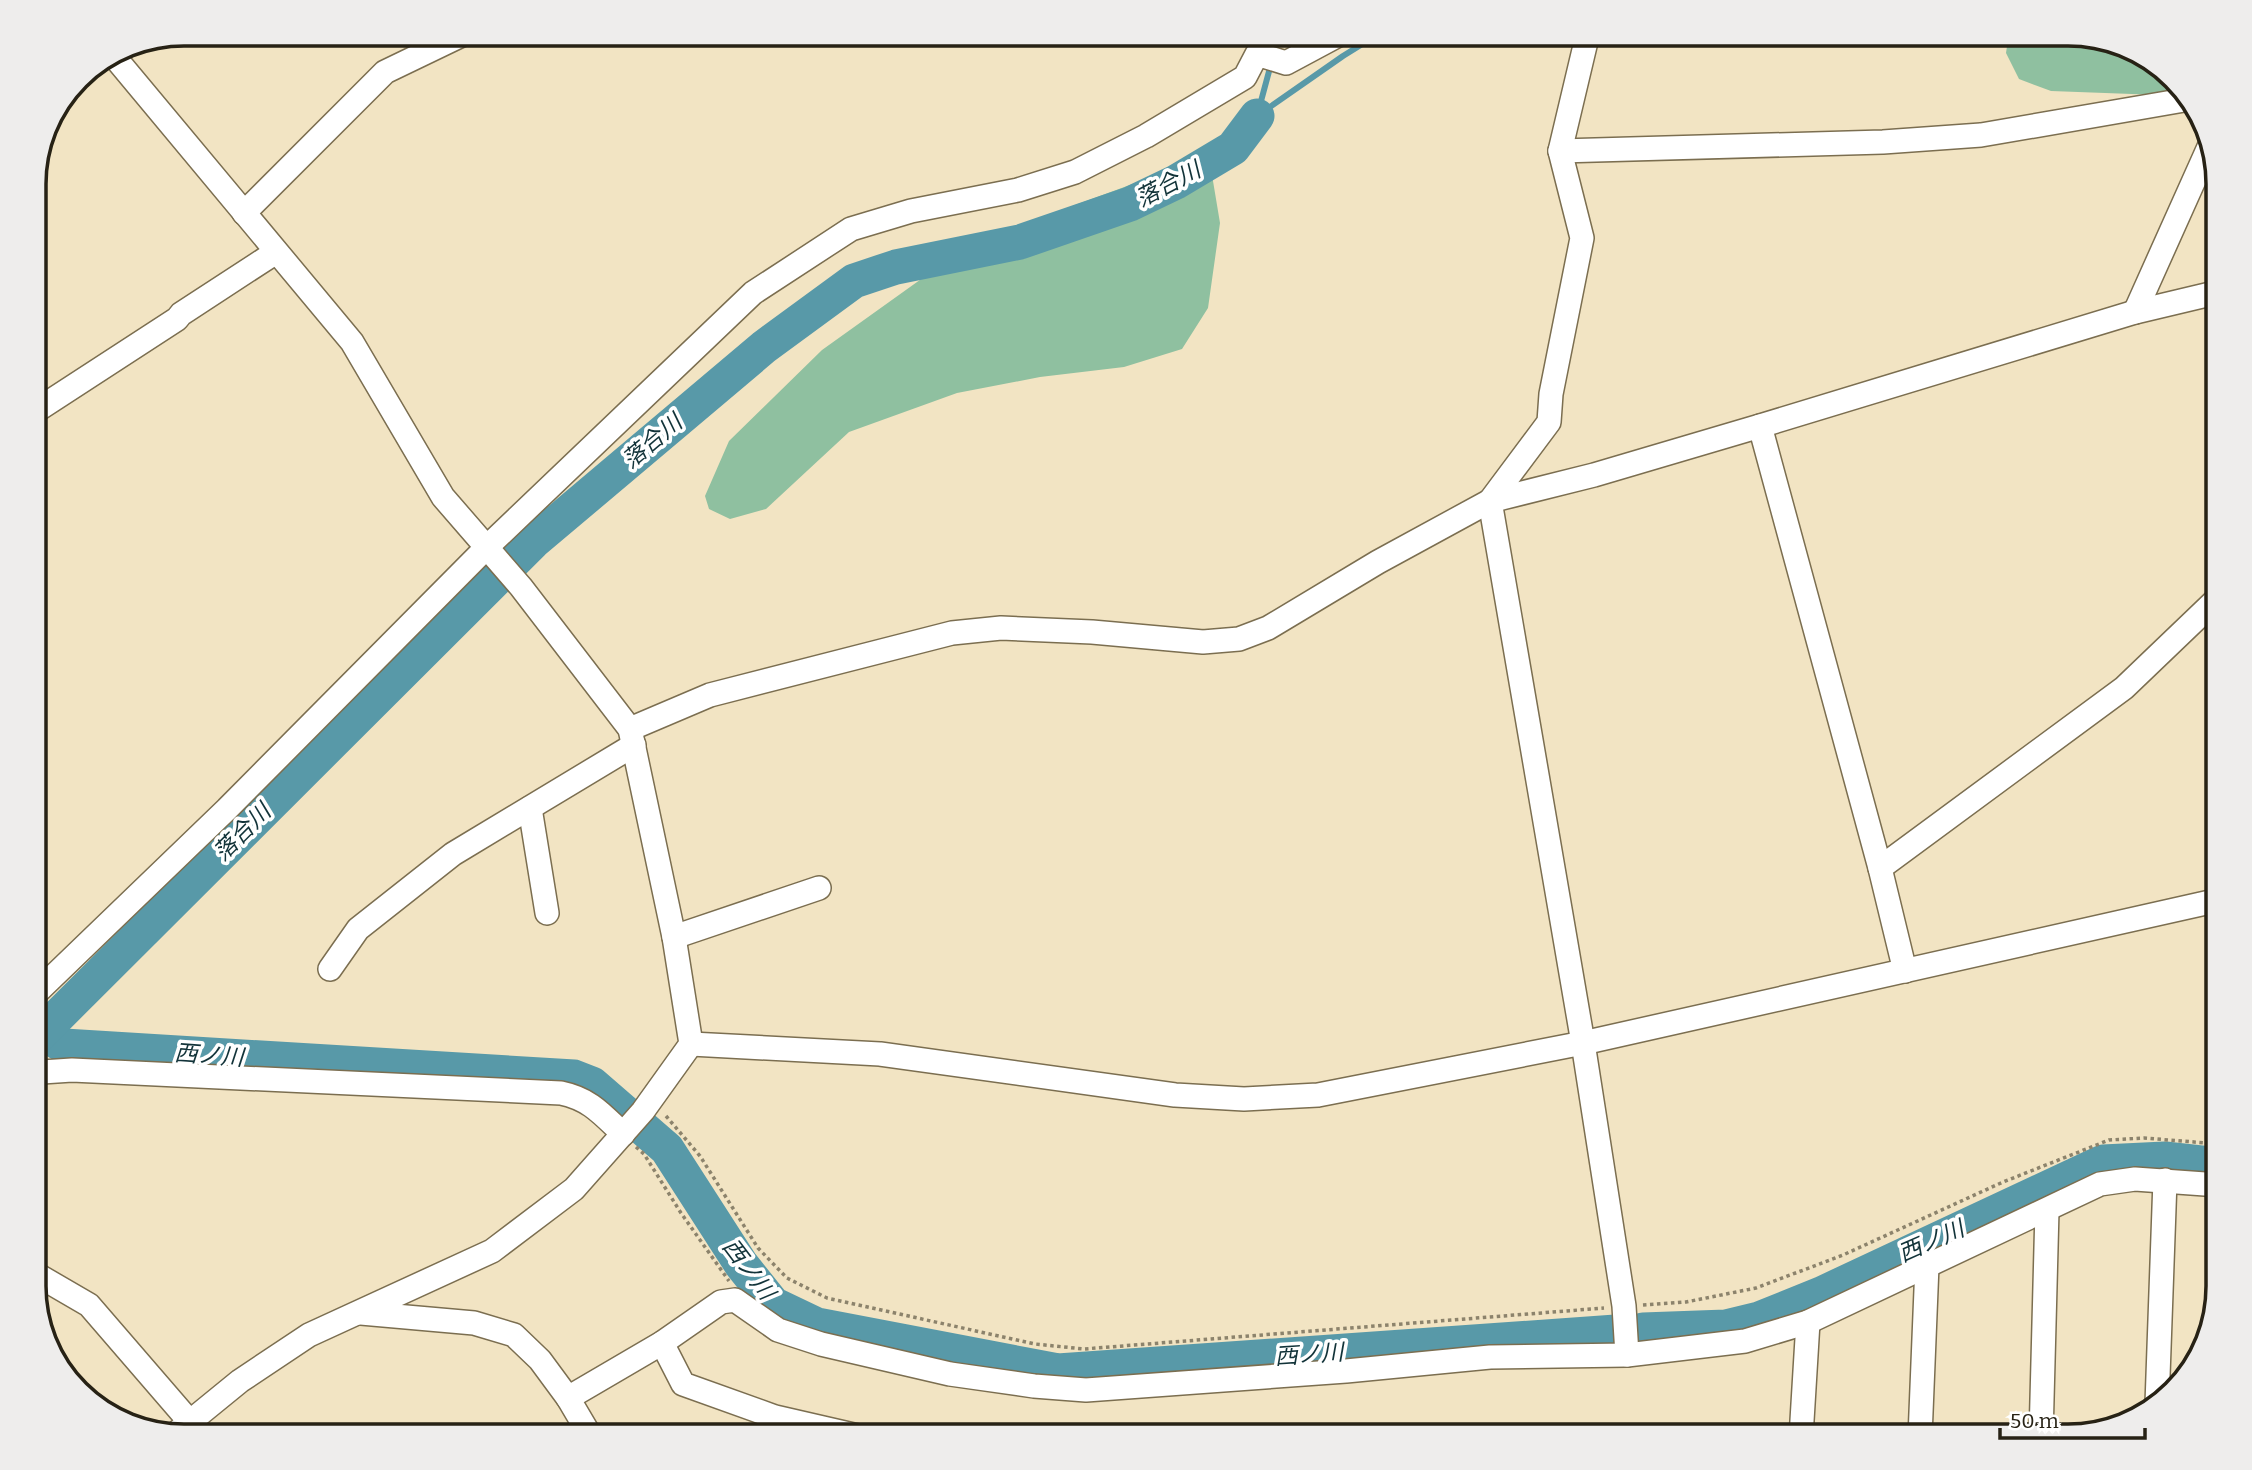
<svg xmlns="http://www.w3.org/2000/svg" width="2252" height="1470" font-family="Bitter,'Noto Sans JP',serif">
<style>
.forest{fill:#8fc0a0}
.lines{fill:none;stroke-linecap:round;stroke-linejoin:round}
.stream{stroke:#5899a8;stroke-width:6}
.river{stroke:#5899a8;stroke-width:35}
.minor-casing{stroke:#7b6e50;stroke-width:26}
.path{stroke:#8c836c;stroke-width:3.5;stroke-dasharray:3.5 3.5;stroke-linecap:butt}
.minor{stroke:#fff;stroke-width:23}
.labels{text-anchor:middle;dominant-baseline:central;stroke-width:7;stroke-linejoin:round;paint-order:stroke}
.water-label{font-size:23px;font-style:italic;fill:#123339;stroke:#fff}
.rim{fill:none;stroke:#272215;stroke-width:3.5}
</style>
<rect width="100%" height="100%" fill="#f2e4c3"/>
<g class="forest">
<polygon points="2009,33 2069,33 2152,58 2180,88 2159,95 2051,91 2019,79 2006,53"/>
<polygon points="1157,175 1212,175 1220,223 1208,308 1182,349 1124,367 1040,377 957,393 849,432 766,509 730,519 709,509 705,496 729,441 822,350 945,262 1048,215"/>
</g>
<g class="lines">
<g class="stream">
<polyline points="1274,53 1279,33"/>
<polyline points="1257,116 1343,56 1380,33"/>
<polyline points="1257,116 1271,64"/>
</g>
<g class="river">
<polyline points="42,1033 64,1046 574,1077 592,1084 667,1149 741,1264 773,1304 817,1325 1058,1371 1616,1332"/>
<polyline points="34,1040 533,542 764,347 854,281 896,267 1020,242 1130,204 1176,182 1233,148 1257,116"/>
<polyline points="1643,1330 1726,1327 1759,1319 1821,1294 2103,1162 2165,1159 2219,1165"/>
</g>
<g class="minor-casing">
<g id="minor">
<polyline points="1588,33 1560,151 1582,238 1551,394 1549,422 1490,501 1583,1043 1624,1306 1627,1355"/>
<polyline points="112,54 352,342 443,497 521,587 630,729 674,937 691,1044 643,1111 574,1189 492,1251 309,1335 240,1381 175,1434"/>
<polyline points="1560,151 1883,142 1981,135 2190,99"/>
<polyline points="244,213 385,72 466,33"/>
<polyline points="2135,312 2209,147"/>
<polyline points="34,412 177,319 181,314 276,252"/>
<polyline points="1760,426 1880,868 1905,971"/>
<polyline points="630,729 710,695 952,633 1001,628 1092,632 1203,642 1239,639 1268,628 1378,562 1490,501 1594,475 1760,426 2135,312 2219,292"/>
<polyline points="530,808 547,913"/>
<polyline points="1880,868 2124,688 2219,597"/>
<polyline points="674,937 819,888"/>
<polyline points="330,969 358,929 453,854 634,745"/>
<polyline points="34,995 227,809 486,548 753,293 851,229 911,211 1018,190 1075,172 1146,136 1245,77 1257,54 1286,63 1342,33"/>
<polyline points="691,1044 880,1054 1175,1095 1244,1099 1318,1095 1583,1043 2219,900"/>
<path d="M34 1078 42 1072 72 1070 561 1093C590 1099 602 1114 623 1134"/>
<polyline points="34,1273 89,1305 190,1422"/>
<polyline points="361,1313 474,1323 514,1335 540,1360 568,1398 591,1437"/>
<polyline points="662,1343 683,1384 775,1417 862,1437"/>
<polyline points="568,1398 662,1343 721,1302 735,1300 778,1330 821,1344 950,1374 1034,1386 1086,1390 1346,1371 1490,1357 1627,1355 1745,1341 1808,1322 2100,1184 2135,1179 2219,1185"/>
<polyline points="2157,1404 2165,1180"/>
<polyline points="1801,1437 1808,1322"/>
<polyline points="1920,1437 1927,1265"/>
<polyline points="2041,1437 2047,1210"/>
</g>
</g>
<g class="path">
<polyline points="666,1116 700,1156 758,1248 787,1278 827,1298 1035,1344 1084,1349 1604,1308"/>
<polyline points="636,1147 644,1154 681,1213 729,1281"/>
<polyline points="1643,1305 1686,1302 1756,1288 1843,1255 2003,1182 2109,1140 2144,1138 2219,1144"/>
</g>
<use href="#minor" class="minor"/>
</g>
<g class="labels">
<g class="water-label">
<text transform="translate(1168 184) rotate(-28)">落合川</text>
<text transform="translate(652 441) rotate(-40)">落合川</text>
<text transform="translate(242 832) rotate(-45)">落合川</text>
<text transform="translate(209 1055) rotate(4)">西ノ川</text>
<text transform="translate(1931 1241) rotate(-24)">西ノ川</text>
<text transform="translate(749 1269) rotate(53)">西ノ川</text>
<text transform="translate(1309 1354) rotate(-4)">西ノ川</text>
</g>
</g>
<path d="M0 0H2252V1470H0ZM184 46H2068A138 138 0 0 1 2206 184V1286A138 138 0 0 1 2068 1424H184A138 138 0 0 1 46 1286V184A138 138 0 0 1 184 46Z" fill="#eeedec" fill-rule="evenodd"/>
<path class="rim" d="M184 46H2068A138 138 0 0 1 2206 184V1286A138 138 0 0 1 2068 1424H184A138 138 0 0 1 46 1286V184A138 138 0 0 1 184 46Z"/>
<path d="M2000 1428v10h145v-10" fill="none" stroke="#272215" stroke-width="3.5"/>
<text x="2010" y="1428" font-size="21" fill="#272215" stroke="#ffffff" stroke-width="5" paint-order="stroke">50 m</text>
</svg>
